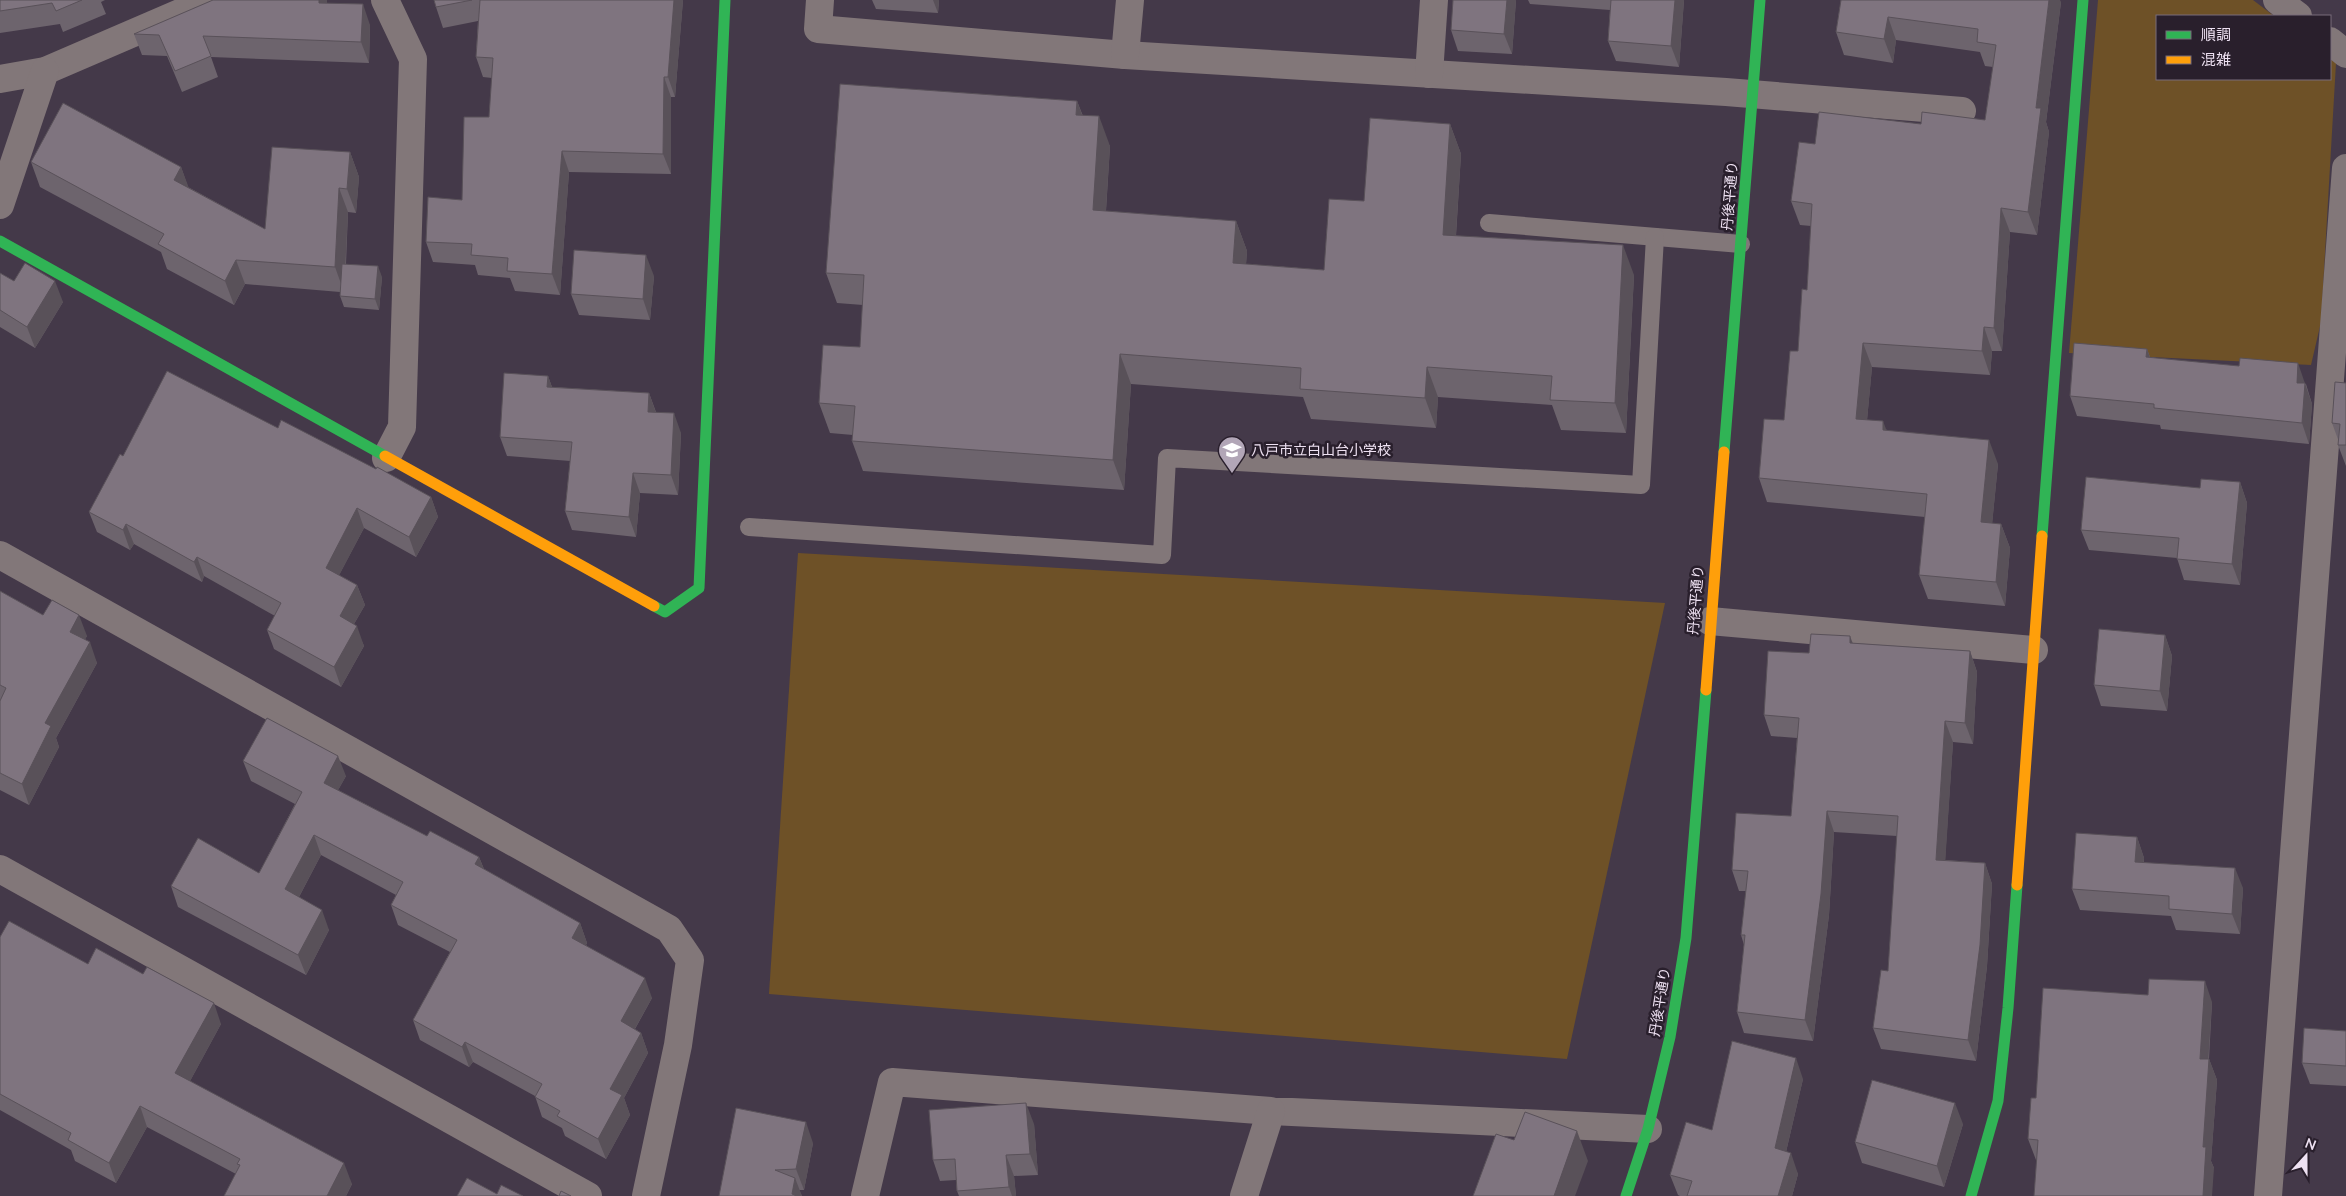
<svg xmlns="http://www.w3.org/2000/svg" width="2346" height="1196" font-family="'Nunito Sans','Noto Sans JP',sans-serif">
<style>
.green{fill:#6e5127}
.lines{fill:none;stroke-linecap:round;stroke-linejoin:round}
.lane{stroke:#827779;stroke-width:18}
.street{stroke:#827779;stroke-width:28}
.fast{stroke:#30b455;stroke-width:11}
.slow{stroke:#ff9f0a;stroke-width:11}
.wall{fill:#6d646d}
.shaded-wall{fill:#595159}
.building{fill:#7f747f;stroke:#595159}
.labels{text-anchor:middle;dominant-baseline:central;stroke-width:5;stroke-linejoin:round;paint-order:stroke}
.street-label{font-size:14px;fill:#eee1f2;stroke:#291f2c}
.poi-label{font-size:14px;fill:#eee1f2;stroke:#291f2c;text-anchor:start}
</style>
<rect width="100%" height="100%" fill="#443949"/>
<g class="green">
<polygon points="2098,0 2253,0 2274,16 2157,16 2157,79 2330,79 2330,59 2336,63 2321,322 2311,365 2069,353"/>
<polygon points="798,553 1665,603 1567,1059 769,994"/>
</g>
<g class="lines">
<g class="lane">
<polyline points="1489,223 1741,244"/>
<polyline points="749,527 1162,555 1167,458 1641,485 1655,237"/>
</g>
<g class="street">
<polyline points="385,0 413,59 402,427 386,458"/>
<polyline points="820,0 818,29 1125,55 1726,92 1962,111"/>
<polyline points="2277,0 2298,16"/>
<polyline points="2330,41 2346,54"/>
<polyline points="1125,55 1130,0"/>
<polyline points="1429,74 1434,0"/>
<polyline points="0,79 45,71 210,0"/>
<polyline points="0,205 45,71"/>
<polyline points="0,555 669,929 690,960 678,1045 646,1196"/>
<polyline points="1710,621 2034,650"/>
<polyline points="0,869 588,1196"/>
<polyline points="865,1196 892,1082 1271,1111 1648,1129"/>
<polyline points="1244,1196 1271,1111"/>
<polyline points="2268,1196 2346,168"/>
</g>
<g class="fast">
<polyline points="0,241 385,456"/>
<polyline points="1724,452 1760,0"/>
<polyline points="2042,536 2083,0"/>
<polyline points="654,606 665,612 699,588 725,0"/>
<polyline points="1626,1196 1648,1129 1670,1037 1686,938 1706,690"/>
<polyline points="1971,1196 1998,1101 2008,1008 2017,885"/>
</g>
<g class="slow">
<polyline points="385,456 654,606"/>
<polyline points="1706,690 1724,452"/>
<polyline points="2017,885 2042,536"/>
</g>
</g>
<g class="wall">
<polygon points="0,0 105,0 101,2 106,14 63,32 60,24 0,33"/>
<polygon points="327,0 327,3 370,25 369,63 211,57 218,77 182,92 167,56 142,55 134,34"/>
<polygon points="434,0 683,0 675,97 671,97 671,174 569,172 560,295 515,291 510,278 478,275 475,265 433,262 426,242 462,200 489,117 492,78 483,77 476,57 478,21 443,28 436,7"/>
<polygon points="872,0 939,0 938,13 876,9"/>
<polygon points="1516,0 1512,54 1458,51 1451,30"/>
<polygon points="1528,0 1684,0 1679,67 1616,61 1608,41 1610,10 1530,4"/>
<polygon points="1841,0 2061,2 2046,122 2049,132 2037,235 2010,232 2002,351 1992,351 1990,375 1872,367 1867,420 1887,430 1998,464 1992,524 2001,524 2010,548 2005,606 1928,599 1919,575 1925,517 1767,502 1759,478 1784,420 1798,351 1807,290 1811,226 1800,225 1791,201 1815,144 1921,124 1985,120 1993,67 1985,66 1980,52 1896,40 1893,63 1844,55 1836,32"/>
<polygon points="1077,101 1083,116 1110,146 1106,211 1236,221 1247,251 1246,264 1324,270 1364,201 1450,124 1461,154 1456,236 1634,275 1626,433 1561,430 1552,405 1438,397 1436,428 1311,419 1303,397 1131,384 1124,490 863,471 852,441 853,435 830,433 819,403 860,347 863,305 837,303 826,273"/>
<polygon points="350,152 359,177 356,213 348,212 346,264 382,277 379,310 344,307 340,296 340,292 245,284 234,305 167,269 161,252 40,187 31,162 181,167 188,187 265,229"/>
<polygon points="0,273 14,281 63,302 35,348 0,327"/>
<polygon points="654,276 650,320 579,315 571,294"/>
<polygon points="2147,349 2150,357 2306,384 2312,404 2309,444 2161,429 2160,425 2077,416 2070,396"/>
<polygon points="548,376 552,387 649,393 656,412 681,433 678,495 640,493 636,537 572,530 565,511 570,461 507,456 500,437"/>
<polygon points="2346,383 2346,466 2338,445 2339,442 2332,423"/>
<polygon points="278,428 431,497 438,517 416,557 364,528 339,575 357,585 365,605 354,624 364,646 341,687 274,649 267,630 275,616 204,576 202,582 134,544 130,550 97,532 89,512 123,456"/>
<polygon points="2240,482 2247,503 2240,585 2184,580 2177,558 2089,550 2081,530 2200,488"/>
<polygon points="0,591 43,615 87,636 85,639 97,663 56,738 59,747 29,805 0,790"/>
<polygon points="2165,635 2172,656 2167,711 2101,706 2094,685"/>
<polygon points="1853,643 1970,651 1977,672 1973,744 1953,742 1945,860 1985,863 1992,884 1987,966 1976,1061 1881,1049 1873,1028 1888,971 1897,836 1834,832 1829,915 1813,1041 1744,1033 1737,1012 1744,945 1741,935 1746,891 1739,891 1732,870 1791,816 1797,738 1771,736 1764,715 1809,653"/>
<polygon points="243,761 346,776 338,790 427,836 479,857 484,869 580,923 587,943 586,945 652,998 635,1029 641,1033 648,1053 624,1098 630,1115 606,1159 565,1136 562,1128 542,1117 535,1096 473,1062 469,1067 420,1040 413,1020 450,952 398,925 391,905 396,895 321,855 299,897 329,930 306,975 178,907 171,886 259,873 295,804 251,781"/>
<polygon points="2137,837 2144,858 2144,862 2243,888 2240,934 2176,930 2171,916 2080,910 2072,889"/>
<polygon points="0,937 88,964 221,1024 190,1081 352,1184 346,1196 224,1196 236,1174 147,1127 116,1183 75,1161 71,1150 0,1110"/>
<polygon points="2148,995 2212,1002 2209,1059 2217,1080 2211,1161 2214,1168 2036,1160 2028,1139 2036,1098"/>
<polygon points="2346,1031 2346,1086 2310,1084 2302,1063"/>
<polygon points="1803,1079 1786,1152 1798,1174 1792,1196 1680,1196 1678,1195 1670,1175 1712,1130"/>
<polygon points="1034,1124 1038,1175 1014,1176 1016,1196 959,1196 957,1191 956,1180 940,1181 933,1160"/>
<polygon points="1963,1124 1944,1187 1862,1163 1855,1142"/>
<polygon points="813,1143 804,1190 799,1190 802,1196 719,1196"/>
</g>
<g class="shaded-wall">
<polygon points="319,0 327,0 326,23 319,3"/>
<polygon points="674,0 683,0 675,97 668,77"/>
<polygon points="933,0 939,0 938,13"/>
<polygon points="1507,0 1516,0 1512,54 1504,34"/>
<polygon points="1675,0 1684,0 1679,67 1671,46"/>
<polygon points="2049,0 2060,0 2061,2 2046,122 2049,132 2037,235 2028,212 2036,108"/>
<polygon points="363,4 370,25 369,63 361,42"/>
<polygon points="1888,17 1896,40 1893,63 1884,39"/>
<polygon points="664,77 671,97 671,174 663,154"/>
<polygon points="1077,101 1088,131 1076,115"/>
<polygon points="1099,116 1110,146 1104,240 1093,210"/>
<polygon points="1450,124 1461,154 1454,265 1443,235"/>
<polygon points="562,151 569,172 560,295 552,274"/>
<polygon points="350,152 359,177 356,213 347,189"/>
<polygon points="181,167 190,191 174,180"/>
<polygon points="339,188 348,212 344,292 335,267"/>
<polygon points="2001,208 2010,232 2002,351 1994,328"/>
<polygon points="1236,221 1247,251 1244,293 1233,263"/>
<polygon points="1623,245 1634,275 1626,433 1615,403"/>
<polygon points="646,255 654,276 650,320 643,299"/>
<polygon points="236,260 245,284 234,305 225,281"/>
<polygon points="378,266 382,277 379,310 375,299"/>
<polygon points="55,281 63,302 35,348 27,327"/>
<polygon points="1984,327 1992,351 1990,375 1982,351"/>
<polygon points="1863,343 1872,367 1865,442 1856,419"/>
<polygon points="2147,349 2154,370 2146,357"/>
<polygon points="1120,354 1131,384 1124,490 1113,460"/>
<polygon points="2298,363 2312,404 2309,444 2302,423 2297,383"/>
<polygon points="1427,367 1438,397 1436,428 1425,398"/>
<polygon points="548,376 555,396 547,387"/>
<polygon points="649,393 656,413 648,412"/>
<polygon points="674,413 681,433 678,495 671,475"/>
<polygon points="1883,421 1892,445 1883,430"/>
<polygon points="1989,440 1998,464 1990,546 1981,522"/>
<polygon points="633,473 640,493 636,537 629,517"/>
<polygon points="2240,482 2247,503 2240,585 2232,564"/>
<polygon points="431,497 438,517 416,557 409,537"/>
<polygon points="357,508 364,528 333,587 326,568"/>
<polygon points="126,524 134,544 130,550 123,530"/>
<polygon points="2001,524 2010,548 2005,606 1996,582"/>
<polygon points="197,557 204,576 202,582 194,562"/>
<polygon points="357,585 365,605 347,636 340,616"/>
<polygon points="79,615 87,636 78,652 70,632"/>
<polygon points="357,626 364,646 341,687 334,667"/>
<polygon points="2165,635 2172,656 2167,711 2160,691"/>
<polygon points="1850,636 1858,657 1850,643"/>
<polygon points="90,642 97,663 56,738 59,747 29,805 22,784 45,723"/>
<polygon points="1970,651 1977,672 1973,744 1965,723"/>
<polygon points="1945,721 1953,742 1944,881 1936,860"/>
<polygon points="338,756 346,776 331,803 324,783"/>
<polygon points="1827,811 1834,832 1829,915 1813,1041 1805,1020"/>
<polygon points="314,835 321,855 292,910 285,889"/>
<polygon points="2137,837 2144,858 2142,882 2135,862"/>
<polygon points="479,857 487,877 475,864"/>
<polygon points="1985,863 1992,884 1987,966 1976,1061 1968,1040"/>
<polygon points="2235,868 2243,888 2240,934 2232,914"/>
<polygon points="322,910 329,930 306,975 298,955"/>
<polygon points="580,923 587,943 579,958 572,938"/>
<polygon points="645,978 652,998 628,1041 621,1021"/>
<polygon points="2205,981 2212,1002 2207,1079 2200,1059"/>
<polygon points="214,1003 221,1024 183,1094 175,1073"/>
<polygon points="641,1033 648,1053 624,1098 630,1115 606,1159 598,1139 610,1089"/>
<polygon points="465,1042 473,1062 469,1067 462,1047"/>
<polygon points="1796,1058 1803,1079 1782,1169 1775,1148"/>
<polygon points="2209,1059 2217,1080 2211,1161 2214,1168 2212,1196 2203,1196 2203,1147"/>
<polygon points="1026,1103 1034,1124 1038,1175 1030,1154"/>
<polygon points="1955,1103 1963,1124 1944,1187 1937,1166"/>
<polygon points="140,1106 147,1127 116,1183 109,1163"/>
<polygon points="806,1122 813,1143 804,1190 796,1169"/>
<polygon points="1577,1131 1588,1161 1575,1196 1554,1196"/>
<polygon points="1791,1153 1798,1174 1792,1196 1778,1196"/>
<polygon points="1006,1155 1014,1176 1016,1196 1012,1196 1009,1187"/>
<polygon points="344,1163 352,1184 346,1196 327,1196"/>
<polygon points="795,1178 802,1196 792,1196 792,1194"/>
</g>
<g class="building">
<polygon points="0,0 82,0 56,11 52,3 0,11"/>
<polygon points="213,0 319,0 319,3 363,4 361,42 203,36 211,56 175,71 159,35 134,34"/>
<polygon points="434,0 472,0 436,7"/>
<polygon points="480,0 674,0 668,77 664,77 663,154 562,151 552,274 507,271 508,258 471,255 472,244 426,242 428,197 462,200 464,117 489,117 493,58 476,57"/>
<polygon points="1453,0 1507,0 1504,34 1451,30"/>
<polygon points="1611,0 1675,0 1671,46 1608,41"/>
<polygon points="1841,0 2049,0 2036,108 2041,108 2028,212 2001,208 1994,328 1984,327 1982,351 1863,343 1856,419 1883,421 1883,430 1989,440 1981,522 2001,524 1996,582 1919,575 1927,494 1759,478 1764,419 1784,420 1790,351 1798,351 1802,289 1807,290 1812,204 1791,201 1799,142 1815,144 1819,112 1921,124 1922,112 1985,120 1996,45 1977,42 1978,29 1888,17 1884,39 1836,32"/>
<polygon points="840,84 1077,101 1076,115 1099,116 1093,210 1236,221 1233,263 1324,270 1329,199 1364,201 1370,118 1450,124 1443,235 1623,245 1615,403 1550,400 1552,376 1427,367 1425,398 1300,389 1301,368 1120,354 1113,460 852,441 855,406 819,403 823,345 860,347 864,275 826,273"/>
<polygon points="63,103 181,167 174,180 265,229 272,147 350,152 347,189 339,188 335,267 236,260 225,281 158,244 164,234 31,162"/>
<polygon points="574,250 646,255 643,299 571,294"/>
<polygon points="25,263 55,281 27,327 0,310 0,273 14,281"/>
<polygon points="342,264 378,266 375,299 340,296"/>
<polygon points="2074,343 2147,349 2146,357 2239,366 2240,358 2298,363 2297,383 2305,383 2302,423 2154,408 2154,404 2070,396"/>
<polygon points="167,371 278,428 281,420 376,469 377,467 431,497 409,537 357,508 326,568 357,585 340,616 357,626 334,667 267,630 281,603 197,557 194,562 126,524 123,530 89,512 120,454 123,456"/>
<polygon points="504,373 548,376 547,387 649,393 648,412 674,413 671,475 633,473 629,517 565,511 572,442 500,437"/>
<polygon points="2335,382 2346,383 2346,445 2338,445 2340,424 2332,423"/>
<polygon points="2086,477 2200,488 2201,479 2240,482 2232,564 2177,559 2179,538 2081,530"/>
<polygon points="0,591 43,615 52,600 79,615 70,632 90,642 45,723 51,726 22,784 0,773 0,701 6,688 0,685"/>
<polygon points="2099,629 2165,635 2160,691 2094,685"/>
<polygon points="1811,634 1850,636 1850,643 1970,651 1965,723 1945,721 1936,860 1985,863 1980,945 1968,1040 1873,1028 1881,970 1888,971 1898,816 1827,811 1821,894 1805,1020 1737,1012 1745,935 1741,935 1748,871 1732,870 1736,813 1791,816 1799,718 1764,715 1768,651 1809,653"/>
<polygon points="267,718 338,756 324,783 427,836 430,831 479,857 475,864 580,923 572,938 645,978 621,1021 641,1033 610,1089 622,1095 598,1139 557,1116 560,1111 535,1097 542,1084 465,1042 462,1047 413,1020 457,940 391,905 403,882 314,835 285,889 322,910 298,955 171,886 198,838 259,873 302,792 243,761"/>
<polygon points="2076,833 2137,837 2135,862 2235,868 2232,914 2169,909 2169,896 2072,889"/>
<polygon points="9,921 88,964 96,948 143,974 147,967 214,1003 175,1073 344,1163 327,1196 224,1196 240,1165 237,1164 240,1159 140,1106 109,1163 68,1140 71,1133 0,1094 0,937"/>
<polygon points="2149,979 2205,981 2200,1059 2209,1059 2203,1147 2206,1147 2203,1196 2034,1196 2038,1140 2028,1139 2031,1098 2036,1098 2043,988 2148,995"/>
<polygon points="2304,1028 2346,1031 2346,1066 2302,1063"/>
<polygon points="1732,1041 1796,1058 1775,1148 1791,1153 1778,1196 1687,1196 1692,1181 1670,1175 1686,1122 1712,1130"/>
<polygon points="1872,1080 1955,1103 1937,1166 1855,1142"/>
<polygon points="1026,1103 1030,1154 1006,1155 1009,1187 957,1191 955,1159 933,1160 929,1110"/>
<polygon points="736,1108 806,1122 796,1169 775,1170 795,1178 792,1194 795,1195 795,1196 719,1196"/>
<polygon points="1525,1112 1577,1131 1554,1196 1473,1196 1496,1134 1514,1140"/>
<polygon points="467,1178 497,1194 501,1185 523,1196 457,1196"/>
<polygon points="561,1191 571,1196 559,1196"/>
</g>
<defs>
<g id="school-pin" transform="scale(1.4375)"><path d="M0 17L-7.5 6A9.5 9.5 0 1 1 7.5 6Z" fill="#b2a6b7" stroke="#291f2c"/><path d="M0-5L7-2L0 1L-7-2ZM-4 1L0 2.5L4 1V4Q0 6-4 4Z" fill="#fff"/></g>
</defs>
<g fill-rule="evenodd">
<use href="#school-pin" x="1232" y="450"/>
</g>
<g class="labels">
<g class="street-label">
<text transform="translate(1730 196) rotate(-85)">丹後平通り</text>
<text transform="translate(1696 600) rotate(-85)">丹後平通り</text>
<text transform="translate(1660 1002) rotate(-81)">丹後平通り</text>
</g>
<g class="poi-label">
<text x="1251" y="450">八戸市立白山台小学校</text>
</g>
</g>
<rect x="2156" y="15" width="175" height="65" fill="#291f2c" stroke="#786d7b"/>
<rect x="2166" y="31" width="25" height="8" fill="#30b455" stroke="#786d7b"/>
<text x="2201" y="40" font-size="15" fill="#eee1f2">順調</text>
<rect x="2166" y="56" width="25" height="8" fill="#ff9f0a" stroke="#786d7b"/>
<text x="2201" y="65" font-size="15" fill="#eee1f2">混雑</text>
<g transform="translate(2306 1156) rotate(21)" stroke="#291f2c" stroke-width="4" paint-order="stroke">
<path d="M0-4L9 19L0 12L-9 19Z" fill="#eee1f2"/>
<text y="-8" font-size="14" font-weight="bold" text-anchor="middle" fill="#eee1f2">N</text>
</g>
</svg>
